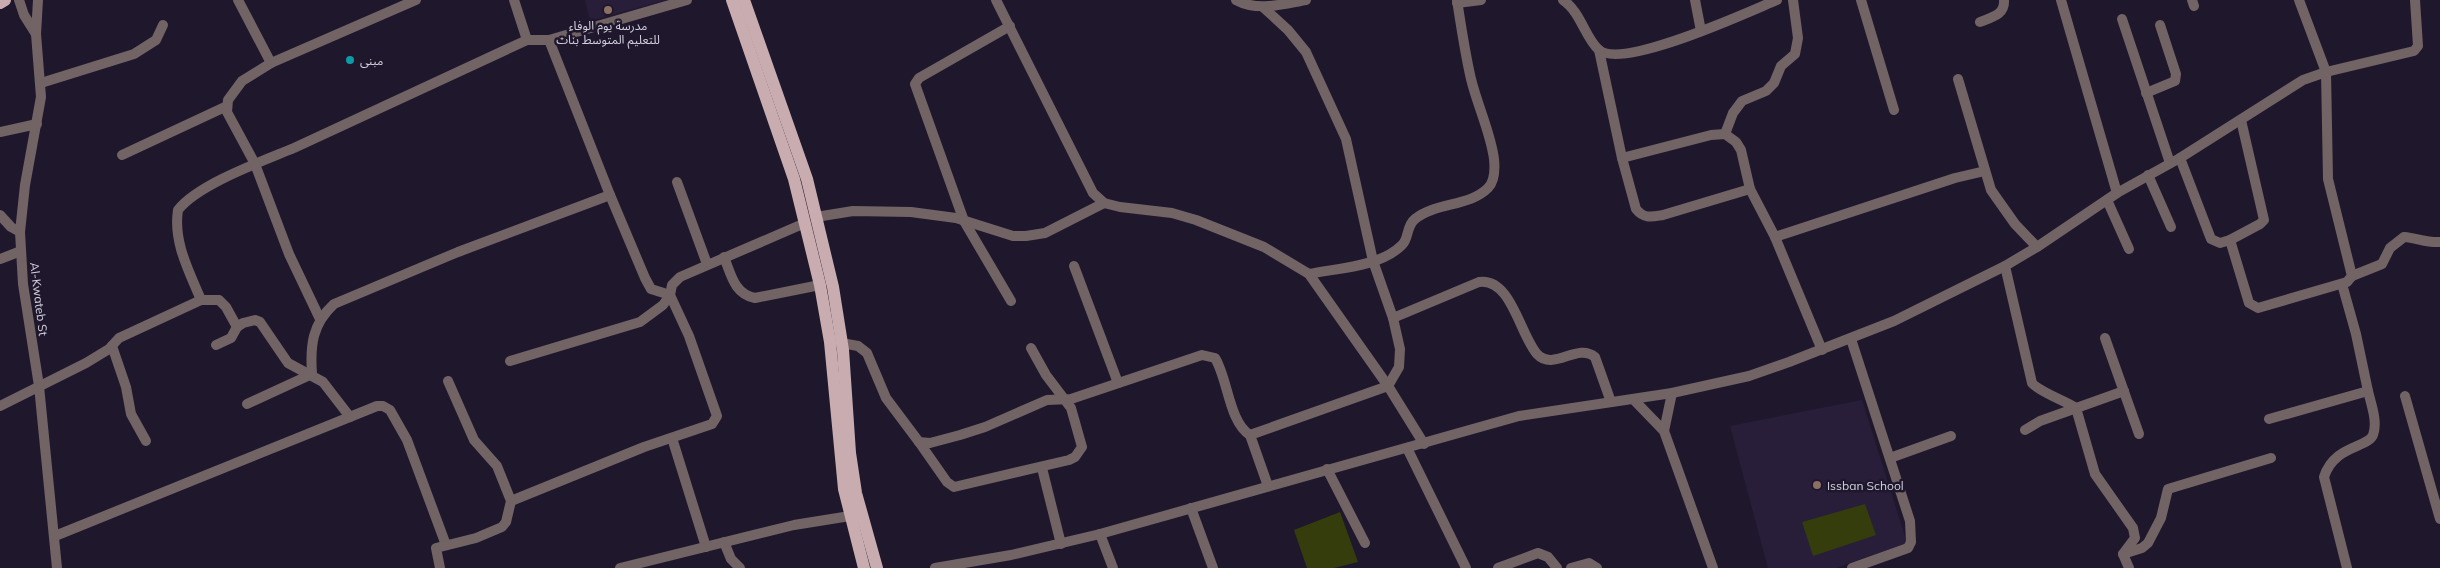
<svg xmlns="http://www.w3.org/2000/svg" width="2440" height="568" font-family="Mulish,'Noto Sans Arabic',sans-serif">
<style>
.built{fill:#281e39}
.green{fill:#353d0d}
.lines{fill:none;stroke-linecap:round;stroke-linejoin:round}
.minor{stroke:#726365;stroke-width:10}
.tertiary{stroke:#726365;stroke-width:10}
.primary{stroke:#c9acaf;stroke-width:12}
.education-dot{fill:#8d6e63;stroke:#1f182d;stroke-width:2}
.culture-dot{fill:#0f9aa8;stroke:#1f182d;stroke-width:2}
.labels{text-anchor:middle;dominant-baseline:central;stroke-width:5;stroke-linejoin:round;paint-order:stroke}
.poi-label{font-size:12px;fill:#d5d1e0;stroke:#1f182d;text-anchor:start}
.street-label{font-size:12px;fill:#d5d1e0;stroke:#1f182d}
</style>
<rect width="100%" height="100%" fill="#1f182d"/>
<g class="built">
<polygon points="585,0 666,0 590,21"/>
<polygon points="1862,400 1907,543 1836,568 1768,568 1730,426"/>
</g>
<g class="green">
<polygon points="1865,504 1876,535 1813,556 1802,522"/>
<polygon points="1340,512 1358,562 1334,568 1307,568 1294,530"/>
</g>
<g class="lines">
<g class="minor">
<polyline points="238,0 271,63"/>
<polyline points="514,0 527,40"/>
<polyline points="996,0 1093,193 1104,203 1120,207 1172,213 1196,220 1264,247 1309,274 1388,386 1424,444"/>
<path d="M1236 0C1258 12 1283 4 1306 0"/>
<path d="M1563 0C1581 12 1585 38 1599 50 1623 70 1748 12 1777 0"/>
<polyline points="1695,0 1701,31"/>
<polyline points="1861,0 1894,110"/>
<polyline points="2061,0 2117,193"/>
<polyline points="2192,0 2194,6"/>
<polyline points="1457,3 1481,0"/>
<polyline points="1263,7 1288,30 1306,52 1346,139 1373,261 1393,318 1400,349 1399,367 1388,386 1250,435 1268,486"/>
<polyline points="2122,19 2170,163"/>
<path d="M1980 22C1992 17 2005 15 2004 0"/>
<polyline points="1010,26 919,78 915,84 964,221 1011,301"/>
<path d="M1599 50 1622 158 1636 209C1644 219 1651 217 1663 215L1750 189"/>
<polyline points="1958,79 1991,190 2015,224 2037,247"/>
<polyline points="41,83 134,54 156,40 163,25"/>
<polyline points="2146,93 2175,81 2176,74 2160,25"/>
<polyline points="2241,120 2264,220 2260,224 2230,240 2249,303 2258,308 2347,282 2352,276 2328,179 2326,72 2299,0"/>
<polyline points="0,132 37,124"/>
<polyline points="1725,134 1733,113 1742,101 1766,91 1774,83 1781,66 1795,54 1798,38 1793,0"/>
<polyline points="122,155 227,106"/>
<polyline points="1622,158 1711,135 1725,134 1736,142 1741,150 1750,189 1775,237 1822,350"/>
<polyline points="2180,158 2211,239 2220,243 2230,240"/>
<polyline points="2148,175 2171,227"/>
<polyline points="677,182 707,264"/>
<polyline points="2107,200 2129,249"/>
<polyline points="0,215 11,227 20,232"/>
<polyline points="816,217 853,211 911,212 956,218 1013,236 1026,236 1045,233 1104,203"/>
<polyline points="1775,237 1955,178 1985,171"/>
<path d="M724 257C731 274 734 294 755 298L820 285"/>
<polyline points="0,259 21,251"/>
<polyline points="1074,266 1118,383"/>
<path d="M2005 266 2032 383C2038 391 2065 401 2076 408L2095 474 2133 528 2135 538 2123 554 2129 568"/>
<path d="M1309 274C1338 268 1380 267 1402 245 1409 239 1406 226 1415 219 1436 202 1469 207 1488 188 1495 181 1495 169 1494 159 1491 134 1477 104 1471 79 1465 53 1461 26 1457 0"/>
<path d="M2352 276 2382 264 2390 248 2404 237C2417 238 2427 243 2440 242"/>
<path d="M201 300C189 271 173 242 178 210 198 184 263 161 294 148L527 40H549L687 0"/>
<path d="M1393 318 1479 282C1511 277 1520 335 1537 354 1554 372 1577 342 1595 357L1611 402"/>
<polyline points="320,319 289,254 255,164 227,112 228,100 242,81 271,63 416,0"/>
<polyline points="2105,338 2139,434"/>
<polyline points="1851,339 1910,521 1911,542 1908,548 1852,568"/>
<path d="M836 342 858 346 867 353 886 398 919 442 930 443 960 435 985 427 1047 400 1071 399 1202 355 1215 358C1228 379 1229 422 1250 435"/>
<polyline points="216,345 231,338 237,327 243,323 255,320 260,322 288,363 323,382 350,417"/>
<polyline points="112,346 126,387 131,414 146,441"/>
<polyline points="510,361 640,322 663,305 670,295 672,285 680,277 805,223"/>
<path d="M312 374C310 346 312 324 334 304L458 252 610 195"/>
<polyline points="2405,396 2440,519"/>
<polyline points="1634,400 1664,431 1713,568"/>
<polyline points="247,404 312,374"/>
<polyline points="0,406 86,363 109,349 119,338 201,300 219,300 226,307 237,327"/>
<polyline points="2269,419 2368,391 2356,334 2342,284"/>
<polyline points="2025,430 2040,421 2124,391"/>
<polyline points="1664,431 1672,393"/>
<polyline points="672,438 706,547"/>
<polyline points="919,442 947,482 954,487 1069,460 1075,457 1082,447 1071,408 1046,375 1031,348"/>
<polyline points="1407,448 1466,568"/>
<polyline points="1890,458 1951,436"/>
<polyline points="1042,468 1061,544"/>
<polyline points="1327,469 1365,543"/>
<polyline points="511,501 644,447 712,424 717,416 689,336 670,295 651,289 645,278 610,195 549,40"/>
<polyline points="1191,508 1213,568"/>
<polyline points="1100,534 1113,568"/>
<polyline points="55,536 377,406 383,406 390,410 407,440 446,545"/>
<polyline points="724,542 731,559 740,568"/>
<polyline points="2123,554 2142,548 2148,543 2161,518 2168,489 2271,458"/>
<polyline points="440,568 436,548 476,538 502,527 506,522 511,501 497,466 474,440 448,381"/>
<polyline points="620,568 794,525 850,516"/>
<polyline points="935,568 1011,555 1100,534 1519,416 1672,393 1749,376 1789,362 1894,321 2005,266 2037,247 2117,193 2180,158 2303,80 2326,72 2414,51 2418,46 2415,0"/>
<polyline points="1498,568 1538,553 1548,557 1557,568"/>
<polyline points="1571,568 1589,563 1597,568"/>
<path d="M2347 568 2324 477C2334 445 2368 448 2373 435 2378 422 2371 404 2368 391"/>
</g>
<g class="tertiary">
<polyline points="19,0 24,15 36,34"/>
<polyline points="38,0 36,34 41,97 25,185 20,232 23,284 39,386 57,568"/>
</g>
<g class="primary">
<polyline points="732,0 794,179 820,285 830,342 844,489 864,568"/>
<polyline points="744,0 807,179 833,287 843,350 850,453 856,493 877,568"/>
<polyline points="0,3 5,0"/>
</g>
</g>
<g class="education-dot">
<circle cx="608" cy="10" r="5"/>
<circle cx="1817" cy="485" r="5"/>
</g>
<circle class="culture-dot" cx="350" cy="60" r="5"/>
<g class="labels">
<g class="poi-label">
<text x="608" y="25" text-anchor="middle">مدرسة يوم الوفاء<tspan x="608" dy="14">للتعليم المتوسط بنات</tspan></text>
<text x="360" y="60">مبنى</text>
<text x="1827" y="485">Issban School</text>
</g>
<g class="street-label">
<text transform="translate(39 299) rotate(83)">Al-Kwateb St</text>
</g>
</g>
</svg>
